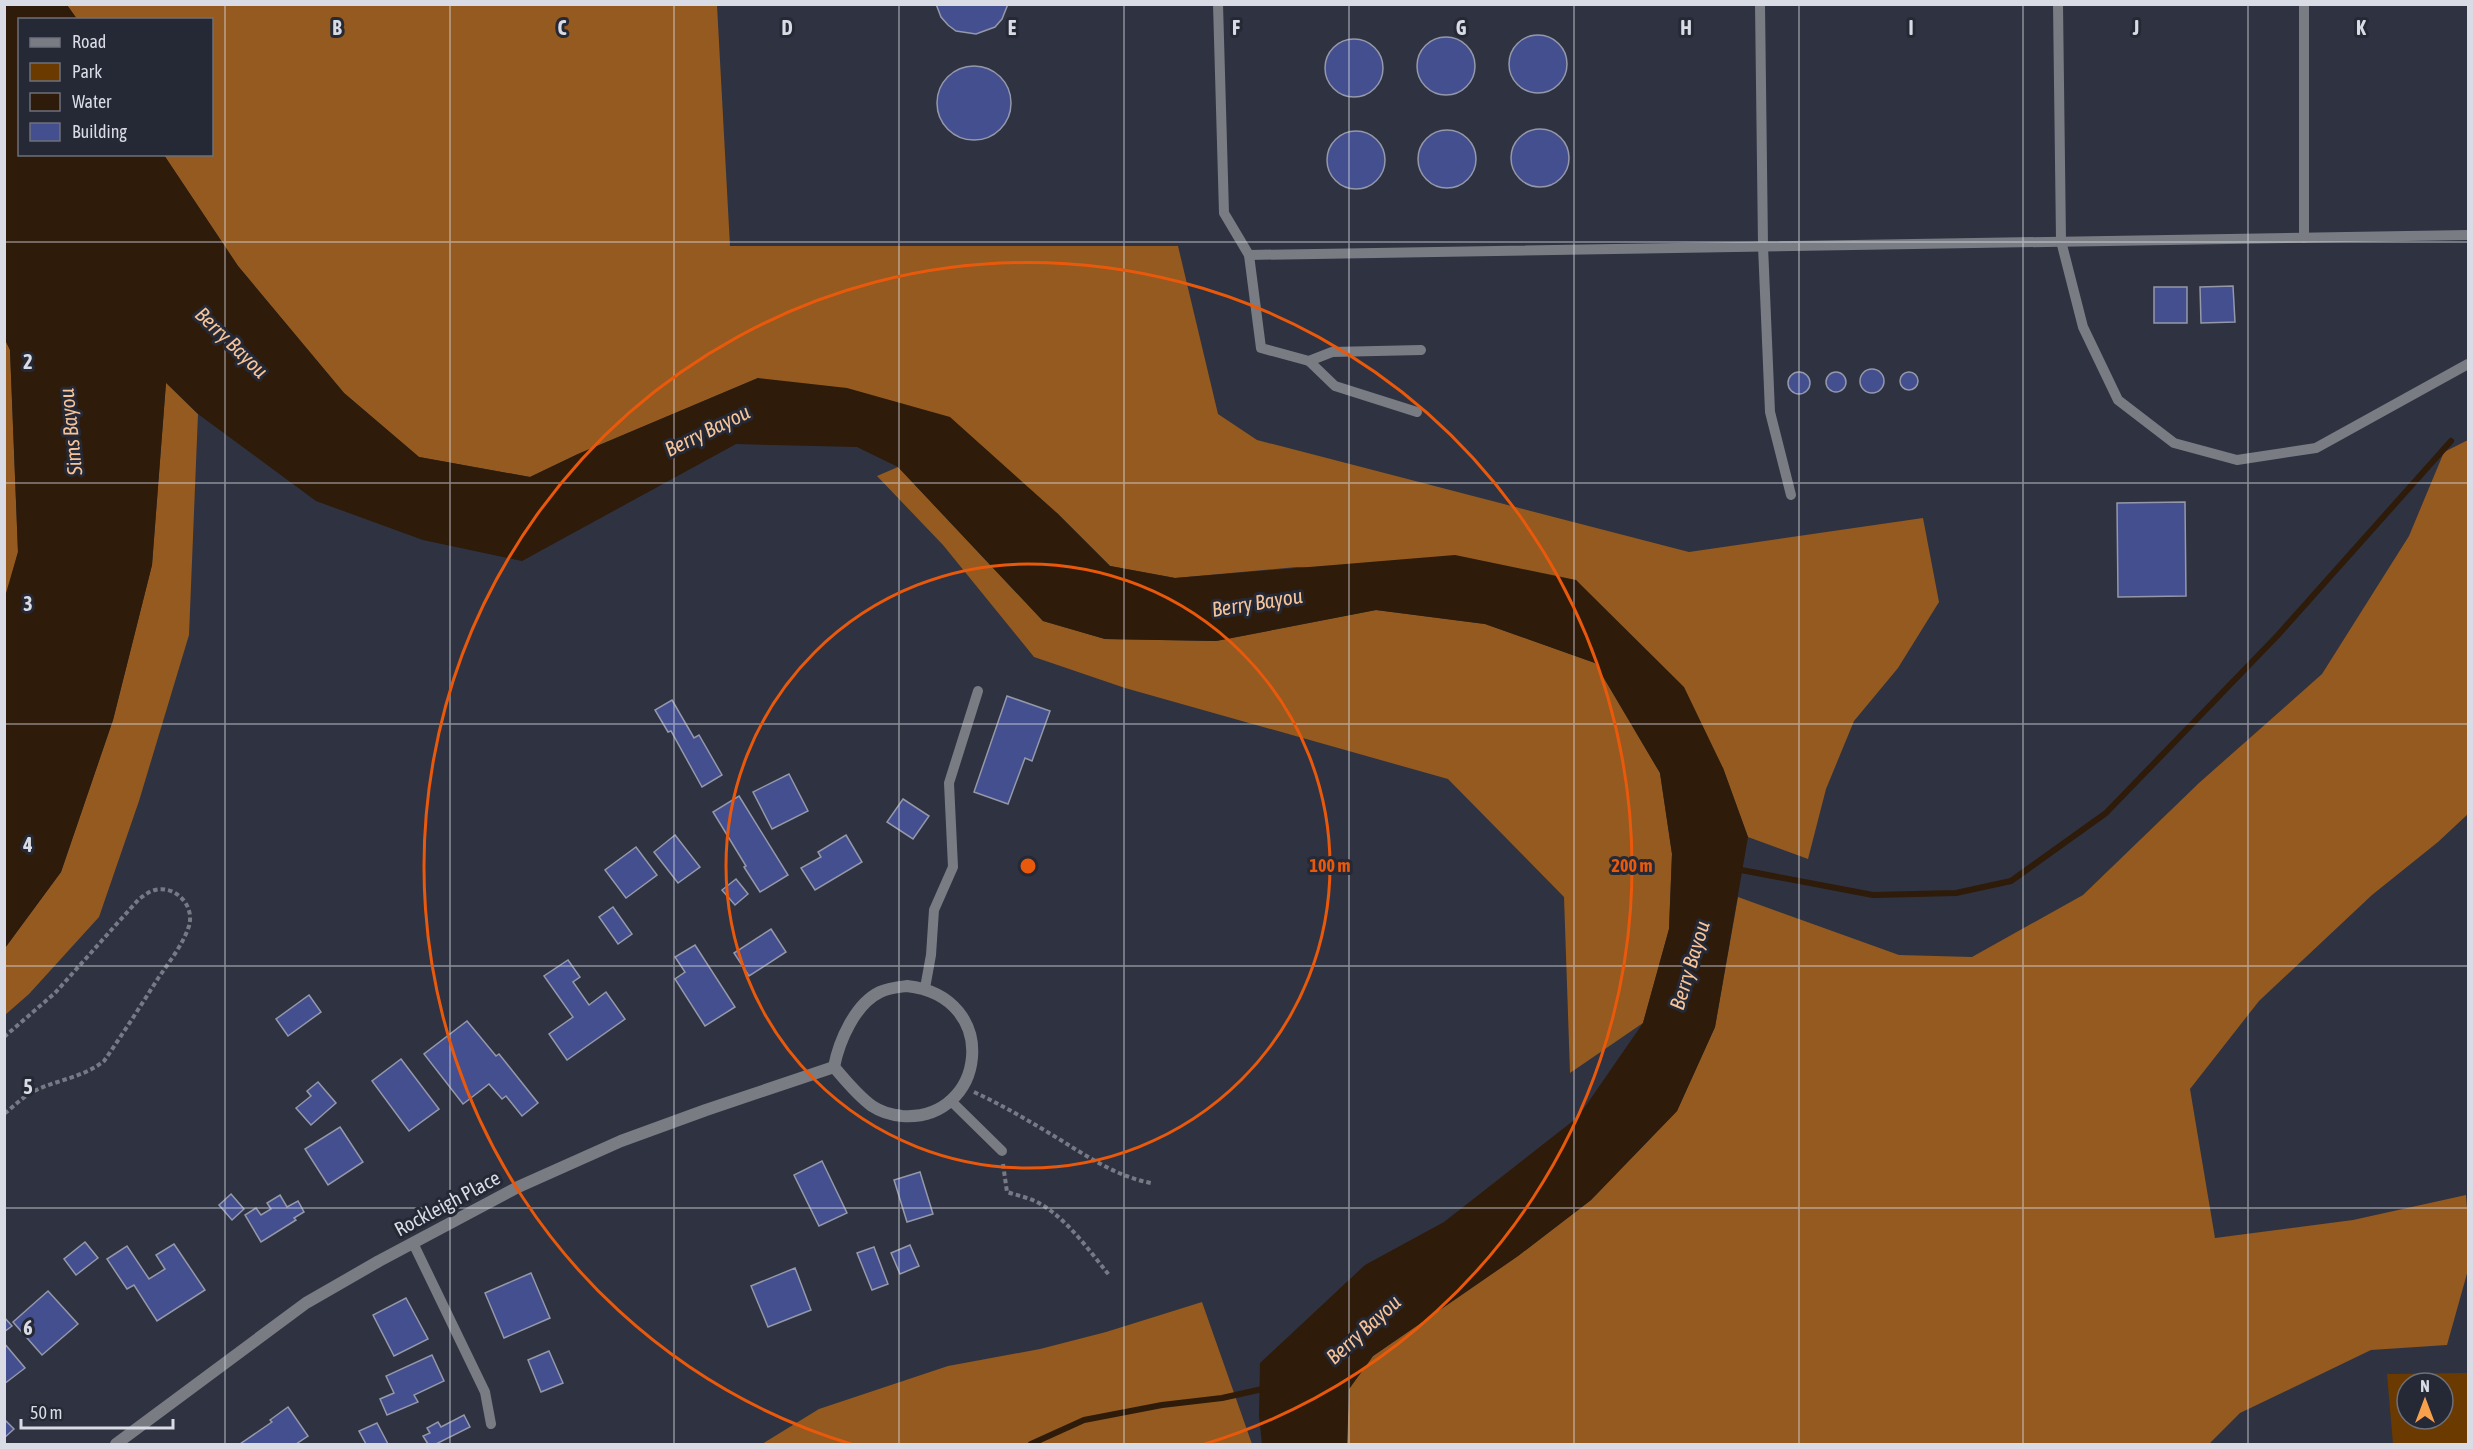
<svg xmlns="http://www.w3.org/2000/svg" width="2473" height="1449" font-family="'Asap Condensed',sans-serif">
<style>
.green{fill:#6a3a00;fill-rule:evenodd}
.forest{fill:#945a1f}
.water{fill:#2e1b09}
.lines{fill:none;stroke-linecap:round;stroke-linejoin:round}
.stream{stroke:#2e1b09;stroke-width:6}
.building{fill:#444f8f;stroke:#9498a9;stroke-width:1.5}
.path{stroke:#777a86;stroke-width:4;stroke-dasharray:4.5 3;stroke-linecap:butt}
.service{stroke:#7a7c83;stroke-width:10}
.minor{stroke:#7a7c83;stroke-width:12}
.grid{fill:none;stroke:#d9dce5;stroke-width:1.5;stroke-opacity:0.55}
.ring{fill:none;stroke:#e8590c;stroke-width:3}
.labels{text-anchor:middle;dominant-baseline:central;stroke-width:6;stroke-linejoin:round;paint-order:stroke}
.street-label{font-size:20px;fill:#d9dce5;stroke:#252835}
.water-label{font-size:21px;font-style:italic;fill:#f6c499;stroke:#252835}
.grid-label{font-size:20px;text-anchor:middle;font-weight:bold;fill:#d9dce5;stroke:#252835;stroke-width:6;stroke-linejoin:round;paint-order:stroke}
.centre{fill:#e8590c;stroke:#252835;stroke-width:3}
.ring-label{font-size:18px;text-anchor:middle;font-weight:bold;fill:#e8590c;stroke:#252835;stroke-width:6;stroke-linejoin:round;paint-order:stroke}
</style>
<rect width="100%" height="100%" fill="#2f3240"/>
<path class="green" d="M2468 1373V1444H2393L2387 1374ZM2407 1383H2443V1419H2407Z"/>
<g class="forest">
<polygon points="67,5 717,5 730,246 1178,246 1218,414 1257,440 1689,552 1923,518 1939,602 1898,668 1854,721 1826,789 1808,859 1748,837 1723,768 1576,580 1297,567 1175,578 1110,566 1057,513 758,378 578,454 530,477 419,457 344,393 238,266 164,155 212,154 212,20 77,19"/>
<polygon points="5,338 10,350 18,552 5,600"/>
<polygon points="166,382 198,414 189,635 139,801 99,917 29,994 5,1015 5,948 61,872 113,720 152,565"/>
<polygon points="2468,440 2468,814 2438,842 2372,895 2259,1001 2190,1089 2215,1238 2353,1220 2466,1195 2468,1222 2468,1270 2447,1345 2371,1350 2240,1413 2209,1444 1347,1444 1349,1389 1373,1356 1518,1256 1591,1200 1677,1111 1715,1027 1738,897 1899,955 1972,957 2083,895 2199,783 2322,674 2409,536 2444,452"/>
<polygon points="898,467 1043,621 1105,639 1216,641 1376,610 1485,624 1595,663 1660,773 1672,854 1669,929 1643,1023 1570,1073 1564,897 1448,779 1125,688 1034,657 943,545 877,476"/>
<polygon points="1202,1302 1252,1444 762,1444 819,1409 948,1366 1040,1349 1106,1332"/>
</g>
<polygon class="water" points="5,4 67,5 77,19 20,20 20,154 164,155 238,266 344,393 419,457 530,477 578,454 758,378 847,388 950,417 1057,513 1110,566 1175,578 1455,555 1576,580 1684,687 1723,768 1748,837 1715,1027 1677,1111 1591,1200 1518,1256 1373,1356 1349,1389 1347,1444 1262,1444 1259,1416 1260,1363 1365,1265 1444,1222 1578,1117 1643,1023 1669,929 1672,854 1660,773 1595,663 1485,624 1376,610 1216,641 1105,639 1043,621 898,467 857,447 736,444 522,561 423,540 316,501 198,414 166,383 152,565 113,720 61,872 5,948 4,600 18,552 10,350 4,338"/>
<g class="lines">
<g class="stream">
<polyline points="1736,869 1873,895 1956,893 2011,881 2106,813 2278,635 2451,441"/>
<polyline points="1031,1444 1084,1420 1162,1405 1222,1398 1267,1388"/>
</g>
</g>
<g class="building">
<polygon points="936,4 1008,4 1002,19 995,27 976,34 956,31 948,25 941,17"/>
<circle cx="1538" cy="64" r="29"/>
<circle cx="1446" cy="66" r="29"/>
<circle cx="1354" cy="68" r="29"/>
<circle cx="974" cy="103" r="37"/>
<circle cx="1540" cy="158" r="29"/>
<circle cx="1447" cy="159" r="29"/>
<circle cx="1356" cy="160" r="29"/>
<polygon points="2233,286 2235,322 2201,323 2200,287"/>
<rect x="2154" y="287" width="33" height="36"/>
<circle cx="1872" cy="381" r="12"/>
<circle cx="1799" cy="383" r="11"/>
<circle cx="1836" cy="382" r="10"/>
<circle cx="1909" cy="381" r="9"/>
<polygon points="2185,502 2186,596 2118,597 2117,503"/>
<polygon points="1007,696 1050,711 1032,761 1025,758 1008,804 974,792"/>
<polygon points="672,700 694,738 699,735 722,775 702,787 671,731 668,732 655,710"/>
<polygon points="789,774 808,811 772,829 753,792"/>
<polygon points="739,796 788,875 760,892 744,867 746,866 713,812"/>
<polygon points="903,799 929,816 913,839 887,822"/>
<polygon points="675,835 700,867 678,883 654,852"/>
<polygon points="846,835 862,862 815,890 801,868 821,857 818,852"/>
<polygon points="636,847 657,875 626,898 605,870"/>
<polygon points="736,879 748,894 735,905 722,890"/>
<polygon points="613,907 632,934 618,944 599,917"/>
<polygon points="771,929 786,952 749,976 734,953"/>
<polygon points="695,945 735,1007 705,1026 675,979 685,972 675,957"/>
<polygon points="568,960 580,977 573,982 589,1005 606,992 625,1019 567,1060 549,1034 573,1017 544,976"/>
<polygon points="309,995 321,1012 288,1036 276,1019"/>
<polygon points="467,1021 496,1056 499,1054 538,1103 522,1116 506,1096 502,1099 489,1084 463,1104 424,1054"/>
<polygon points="401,1059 439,1109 409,1131 372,1081"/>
<polygon points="318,1082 336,1103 311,1125 296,1108 311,1096 307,1091"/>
<polygon points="340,1127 363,1162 328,1185 305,1149"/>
<polygon points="822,1161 847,1213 819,1226 794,1175"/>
<polygon points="920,1172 933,1214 907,1222 894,1180"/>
<polygon points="231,1194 244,1209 232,1220 219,1205"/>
<polygon points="280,1195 287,1207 298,1201 304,1212 294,1218 296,1220 261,1242 245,1215 256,1208 261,1215 271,1209 267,1203"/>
<polygon points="85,1242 98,1258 76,1275 64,1259"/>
<polygon points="174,1244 205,1290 157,1321 134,1285 127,1289 107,1259 127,1246 149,1279 165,1269 156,1255"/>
<polygon points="910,1245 919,1266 900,1274 891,1253"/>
<polygon points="874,1247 888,1284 872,1290 857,1253"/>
<polygon points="795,1268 811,1310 768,1327 751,1286"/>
<polygon points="531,1273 550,1318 504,1338 485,1293"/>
<polygon points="48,1291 78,1324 42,1355 13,1322"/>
<polygon points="406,1298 428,1339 394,1356 373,1315"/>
<polygon points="4,1317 12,1326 4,1332"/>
<polygon points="4,1343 25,1368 4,1384"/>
<polygon points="549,1351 563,1383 541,1392 528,1360"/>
<polygon points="432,1355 444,1381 414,1395 418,1402 387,1415 380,1399 394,1393 386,1376"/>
<polygon points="288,1407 308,1436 296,1444 240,1444 272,1422 270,1420"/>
<polygon points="464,1415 470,1427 436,1444 428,1444 423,1436 430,1433 427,1428 438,1422 441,1427"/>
<polygon points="4,1419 14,1429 4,1438"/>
<polygon points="377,1423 388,1444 366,1444 359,1431"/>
</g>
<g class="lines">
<g class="path">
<path d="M4 1037 55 993 139 899C144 896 149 891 155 890 175 885 195 905 189 926 183 944 170 961 159 977 141 1005 123 1034 104 1061 84 1077 57 1080 34 1091 23 1097 14 1106 4 1114"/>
<path d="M974 1092C1004 1106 1031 1122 1059 1139 1088 1157 1118 1177 1151 1183"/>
<path d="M1003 1164 1007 1192C1016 1195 1026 1197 1035 1201 1064 1215 1089 1250 1109 1275"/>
</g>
<g class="service">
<polyline points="1218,4 1224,213 1249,255 2468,235"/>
<polyline points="1760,4 1763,246 1770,412 1791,495"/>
<polyline points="2058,4 2061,241 2083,327 2118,400 2174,443 2237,460 2316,448 2468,364"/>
<polyline points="2304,4 2304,238"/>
<polyline points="1249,255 1261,348 1309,361 1332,352 1421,350"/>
<polyline points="1309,361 1335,386 1417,412"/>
<polyline points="925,988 931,955 934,910 953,867 949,783 978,691"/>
<polyline points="950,1100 1002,1151"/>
<polyline points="413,1243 485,1392 491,1424"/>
</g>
<g class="minor">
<path d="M907 986C1003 997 986 1122 902 1116 892 1115 881 1112 872 1106 858 1096 845 1080 834 1067 839 1041 855 1004 880 992 888 988 898 987 907 986Z"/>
<polyline points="116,1444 306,1303 379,1261 518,1187 621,1141 706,1110 834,1067"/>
</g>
</g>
<path class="grid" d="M225 4V1444M450 4V1444M674 4V1444M899 4V1444M1124 4V1444M1349 4V1444M1574 4V1444M1799 4V1444M2023 4V1444M2248 4V1444M4 242H2468M4 483H2468M4 724H2468M4 966H2468M4 1208H2468"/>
<g class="ring">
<circle cx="1028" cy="866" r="302"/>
<path d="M851 1444A604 604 0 1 1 1205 1444"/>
</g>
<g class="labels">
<g class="street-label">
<text transform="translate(447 1203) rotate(-28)">Rockleigh Place</text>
</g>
<g class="water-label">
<text transform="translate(232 342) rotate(44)">Berry Bayou</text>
<text transform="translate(707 430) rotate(-26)">Berry Bayou</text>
<text transform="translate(70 432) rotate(-96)">Sims Bayou</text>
<text transform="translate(1257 602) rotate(-9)">Berry Bayou</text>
<text transform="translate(1689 965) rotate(-73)">Berry Bayou</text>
<text transform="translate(1363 1329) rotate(-42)">Berry Bayou</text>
</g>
</g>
<g class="grid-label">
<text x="337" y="35">B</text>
<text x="562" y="35">C</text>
<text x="787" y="35">D</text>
<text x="1012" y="35">E</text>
<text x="1236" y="35">F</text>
<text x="1461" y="35">G</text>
<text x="1686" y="35">H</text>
<text x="1911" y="35">I</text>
<text x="2136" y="35">J</text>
<text x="2361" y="35">K</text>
<text x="28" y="369">2</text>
<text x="28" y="611">3</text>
<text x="28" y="852">4</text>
<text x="28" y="1094">5</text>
<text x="28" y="1335">6</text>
</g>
<circle cx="1028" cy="866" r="9" class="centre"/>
<g class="ring-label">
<text x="1330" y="872">100 m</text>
<text x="1632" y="872">200 m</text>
</g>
<rect width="2473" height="1449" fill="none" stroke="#d9dce5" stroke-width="12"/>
<rect x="18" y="18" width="195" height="138" fill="#252835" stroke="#6d707b" stroke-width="1.5"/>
<rect x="30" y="38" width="30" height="9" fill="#7a7c83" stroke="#6d707b" stroke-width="1.5"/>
<text x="72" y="48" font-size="18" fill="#d9dce5">Road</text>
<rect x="30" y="63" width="30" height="18" fill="#6a3a00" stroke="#6d707b" stroke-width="1.5"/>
<text x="72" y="78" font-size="18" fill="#d9dce5">Park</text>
<rect x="30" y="93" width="30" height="18" fill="#2e1b09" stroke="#6d707b" stroke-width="1.5"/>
<text x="72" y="108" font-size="18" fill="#d9dce5">Water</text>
<rect x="30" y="123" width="30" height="18" fill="#444f8f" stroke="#6d707b" stroke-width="1.5"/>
<text x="72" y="138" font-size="18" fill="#d9dce5">Building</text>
<g transform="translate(2425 1401)"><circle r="28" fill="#252835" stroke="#6d707b" stroke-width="1.5"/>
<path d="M0-4.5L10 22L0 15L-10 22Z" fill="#f8a04b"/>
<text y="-9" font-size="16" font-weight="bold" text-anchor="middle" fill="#d9dce5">N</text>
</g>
<path d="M21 1419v9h152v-9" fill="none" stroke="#d9dce5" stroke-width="3"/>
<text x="30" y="1419" font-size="18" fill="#d9dce5" stroke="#252835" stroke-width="4.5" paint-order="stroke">50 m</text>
</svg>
